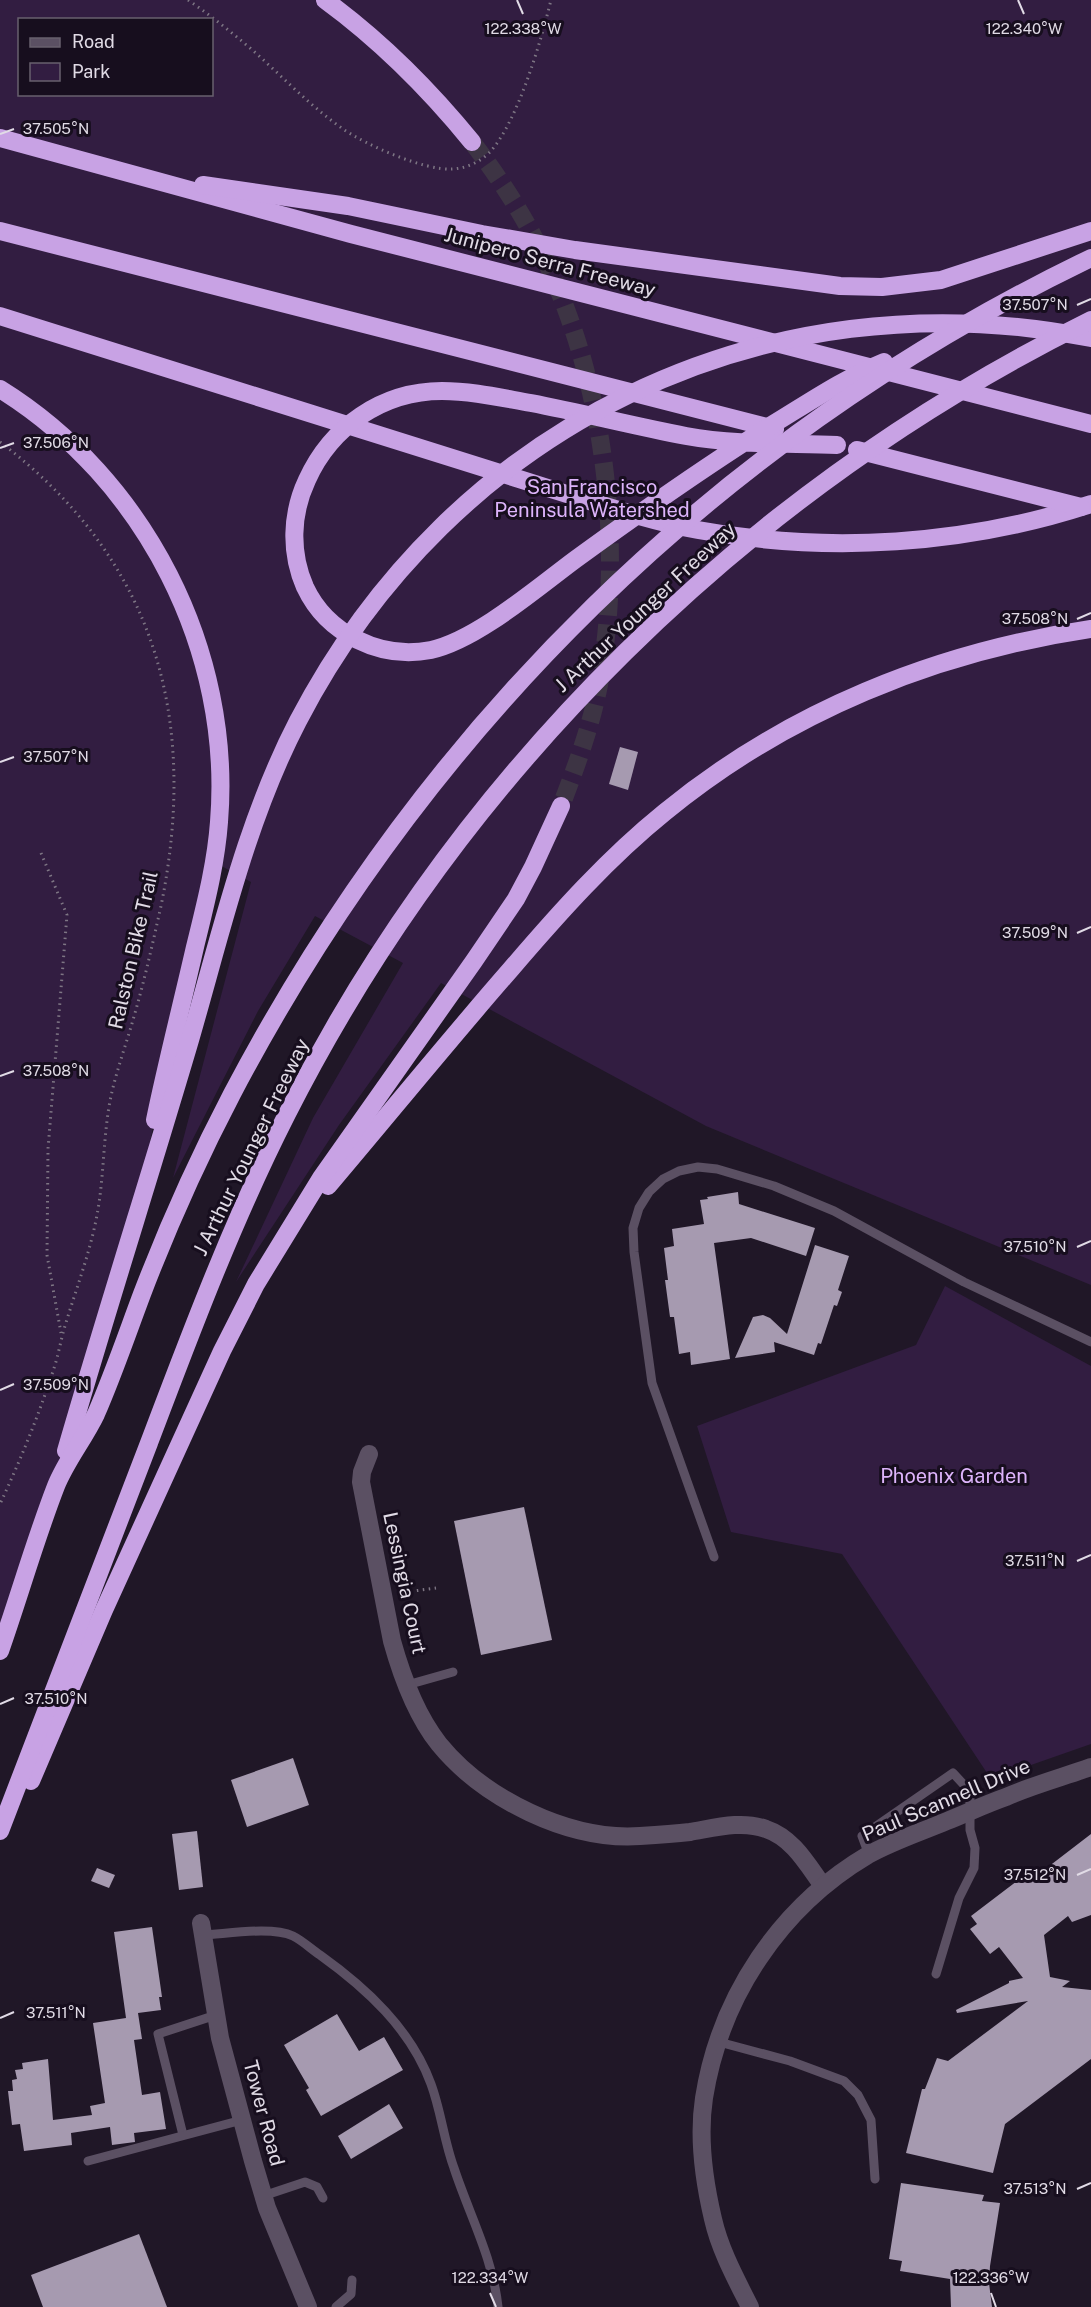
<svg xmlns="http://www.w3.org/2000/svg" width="1091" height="2307" font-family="'Public Sans',sans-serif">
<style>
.green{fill:#321d41;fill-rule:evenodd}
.building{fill:#a69ab0}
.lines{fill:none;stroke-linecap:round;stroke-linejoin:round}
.highway-tunnel{stroke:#3d3444;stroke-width:18;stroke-dasharray:18 9;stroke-linecap:butt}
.path{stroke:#7e7684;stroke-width:3;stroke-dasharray:1.5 4.5;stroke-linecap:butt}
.lane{stroke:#5b5063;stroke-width:9}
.street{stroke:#5b5063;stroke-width:18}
.highway{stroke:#c8a2e4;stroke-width:18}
.ticks{fill:none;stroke:#e1dbe6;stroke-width:2}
.labels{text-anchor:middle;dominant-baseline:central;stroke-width:6;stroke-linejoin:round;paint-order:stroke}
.street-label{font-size:20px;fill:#e1dbe6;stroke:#170e1e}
.park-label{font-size:20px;fill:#ddb4fb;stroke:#170e1e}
.ticks-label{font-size:15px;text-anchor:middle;fill:#e1dbe6;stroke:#170e1e;stroke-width:6;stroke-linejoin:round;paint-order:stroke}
</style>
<rect width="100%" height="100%" fill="#201727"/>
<g class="green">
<path d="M0 0H1091V1285L706 1126 441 983 339 1125 236 1282 313 1118 403 963 315 916 258 1011 173 1178 251 882 214 862 157 1107 135 1218 0 1651ZM20 20H212V94H20Z"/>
<polygon points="945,1286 1091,1366 1091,1744 991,1779 842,1554 731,1532 697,1426 916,1345"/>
</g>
<g class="building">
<polygon points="620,747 638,752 628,790 609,784"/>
<polygon points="738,1192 739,1204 815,1228 806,1256 751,1238 714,1243 730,1359 691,1365 690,1352 679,1354 674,1317 670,1317 665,1280 668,1280 664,1248 674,1246 672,1229 704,1224 700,1200 708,1199 707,1197"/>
<polygon points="815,1245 849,1256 838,1290 842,1292 837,1306 834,1305 821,1344 818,1343 814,1355 774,1342 775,1352 735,1358 753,1317 763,1315 770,1318 787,1334"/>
<polygon points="524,1507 552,1640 481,1655 454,1521"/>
<polygon points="293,1758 309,1805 247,1827 231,1780"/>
<polygon points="197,1831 203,1887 179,1890 172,1834"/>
<polygon points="1091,1834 1091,1915 1072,1922 1068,1916 1044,1935 1050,1977 1070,1981 1062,1987 1091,1990 1091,2059 1005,2124 993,2173 906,2153 922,2089 925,2089 937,2058 948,2061 1028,2001 957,2013 956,2010 1009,1983 1009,1981 1023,1978 999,1947 990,1954 970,1929 977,1924 971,1916 1030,1871 1035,1877"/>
<polygon points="97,1868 115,1875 109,1888 91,1881"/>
<polygon points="152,1927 162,1997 159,1997 161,2010 138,2013 142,2039 134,2040 142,2095 160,2092 166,2129 134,2133 135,2142 112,2145 110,2127 71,2133 72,2145 24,2151 20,2124 12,2125 8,2091 13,2091 12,2080 17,2079 15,2070 23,2069 22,2063 48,2059 53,2120 92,2115 90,2106 105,2103 93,2023 126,2018 114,1932"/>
<polygon points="337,2014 359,2051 384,2037 403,2070 321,2116 306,2090 309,2088 284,2045"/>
<polygon points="389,2104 403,2128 351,2159 338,2136"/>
<polygon points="901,2183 984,2195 982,2201 1000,2203 990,2266 989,2283 992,2307 951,2307 950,2279 900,2271 902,2261 889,2259"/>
<polygon points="139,2234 167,2307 43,2307 31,2275"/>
</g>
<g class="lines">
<path class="highway-tunnel" d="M472 142C502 181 528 222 548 266 606 390 624 550 599 685 591 726 576 767 561 806"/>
<g class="path">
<path d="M188 0C210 15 230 31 250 48 281 75 309 105 343 129 366 145 425 171 453 169 467 168 480 162 490 152 518 121 541 41 551 0"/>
<path d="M0 442C156 560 199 719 161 906 153 942 145 978 135 1013 127 1042 116 1071 110 1101 103 1139 104 1178 97 1215 90 1253 76 1289 65 1326 61 1339 59 1352 55 1365 40 1412 21 1459 0 1504"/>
<polyline points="41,853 67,915 48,1149 47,1255 61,1333"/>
<polyline points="399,1593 436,1588"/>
</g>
<g class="lane">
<polyline points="714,1557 652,1383 634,1252 633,1228 639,1208 649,1192 663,1179 679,1171 698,1167 717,1169 774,1186 834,1211 964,1282 1091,1342"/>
<polyline points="407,1685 453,1672"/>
<polyline points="869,1855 862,1836 953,1773 965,1786 970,1795 970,1830 975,1848 974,1868 959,1898 936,1974"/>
<path d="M203 1935C226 1934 272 1926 293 1936 303 1941 311 1949 320 1955 366 1988 411 2029 431 2084 441 2111 444 2141 454 2168 469 2214 493 2258 498 2307"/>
<polyline points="719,2042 790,2061 844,2081 858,2095 871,2120 875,2179"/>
<polyline points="183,2135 158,2034 216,2015"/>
<polyline points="88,2161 242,2120"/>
<polyline points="263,2196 305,2182 317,2187 323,2198"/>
<polyline points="336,2307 351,2294 352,2280"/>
</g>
<g class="street">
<path d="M369 1454 362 1472 361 1482 392 1641C402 1677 416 1715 439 1744 484 1799 569 1841 640 1836 657 1835 673 1834 690 1832 714 1828 742 1820 766 1829 793 1838 807 1864 823 1886"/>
<polyline points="201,1923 220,2038 253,2161 267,2208 308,2307"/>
<path d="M750 2307C736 2279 720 2250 713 2219 704 2181 698 2137 704 2098 720 1997 780 1907 868 1855 893 1841 921 1832 947 1821 967 1813 986 1804 1006 1797 1033 1785 1063 1777 1091 1767"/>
</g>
<g class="highway">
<path d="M325 0C381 41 428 88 472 142"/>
<polyline points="0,138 351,234 1091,424"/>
<polyline points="203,185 348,206 482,234 575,250 840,286 882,287 941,280 1091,231"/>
<polyline points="0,231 775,429"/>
<path d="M0 316 570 495C612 508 655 522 698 530 828 554 966 545 1091 504"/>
<path d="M0 389C145 479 233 651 219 822 216 864 205 906 195 947 182 1004 167 1062 155 1120"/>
<path d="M837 445C787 443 735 445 686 436 634 426 583 413 531 403 502 398 472 391 442 391 382 391 331 427 307 480 291 514 290 553 305 587 327 634 381 660 431 650 477 640 538 587 576 559 642 511 707 465 775 423 811 401 845 378 884 362"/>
<polyline points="857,450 1081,507"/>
<path d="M328 1186C389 1114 449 1040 511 969 559 913 608 858 665 812 787 712 935 652 1091 629"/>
<path d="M66 1451C105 1316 148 1182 188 1047 220 938 245 823 298 721 451 426 764 273 1091 338"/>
<path d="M0 1651C19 1597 35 1540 56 1486 66 1461 84 1439 96 1414 113 1375 127 1334 142 1294 168 1226 198 1159 232 1094 425 727 717 438 1091 258"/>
<polyline points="31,1781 104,1610 222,1351 256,1284 321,1178 474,961 516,899 533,867 561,806"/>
<path d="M0 1831C50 1702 99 1572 149 1443 191 1332 233 1220 287 1114 461 771 747 490 1091 320"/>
</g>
</g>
<path class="ticks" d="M517 0 523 14M1018 0 1024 14M0 134 14 129M1077 305 1091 299M0 448 14 443M1077 619 1091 613M0 762 14 757M1077 933 1091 927M0 1076 14 1071M1077 1247 1091 1241M0 1390 14 1384M1077 1561 1091 1555M0 1704 14 1698M1077 1875 1091 1869M0 2018 14 2012M1077 2189 1091 2183M490 2293 496 2307M991 2293 996 2307"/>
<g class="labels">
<g class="street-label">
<text transform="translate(550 262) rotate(15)">Junipero Serra Freeway</text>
<text transform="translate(645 607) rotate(-43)">J Arthur Younger Freeway</text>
<text transform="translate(133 950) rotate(-77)">Ralston Bike Trail</text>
<text transform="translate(251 1147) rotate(-64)">J Arthur Younger Freeway</text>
<text transform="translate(405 1583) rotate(78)">Lessingia Court</text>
<text transform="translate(946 1800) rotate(-23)">Paul Scannell Drive</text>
<text transform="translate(264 2113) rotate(75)">Tower Road</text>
</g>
<g class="park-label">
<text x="592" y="487">San Francisco<tspan x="592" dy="23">Peninsula Watershed</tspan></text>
<text x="954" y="1476">Phoenix Garden</text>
</g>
</g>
<g class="ticks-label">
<text x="523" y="34">122.338°W</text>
<text x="1024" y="34">122.340°W</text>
<text x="56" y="134">37.505°N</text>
<text x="1035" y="310">37.507°N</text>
<text x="56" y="448">37.506°N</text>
<text x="1035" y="624">37.508°N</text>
<text x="56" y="762">37.507°N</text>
<text x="1035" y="938">37.509°N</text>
<text x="56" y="1076">37.508°N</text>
<text x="1035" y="1252">37.510°N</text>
<text x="56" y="1390">37.509°N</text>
<text x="1035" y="1566">37.511°N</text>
<text x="56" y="1704">37.510°N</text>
<text x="1035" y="1880">37.512°N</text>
<text x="56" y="2018">37.511°N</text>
<text x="1035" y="2194">37.513°N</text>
<text x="490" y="2283">122.334°W</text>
<text x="991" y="2283">122.336°W</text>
</g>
<rect x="18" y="18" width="195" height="78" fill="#170e1e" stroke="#68606e" stroke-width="1.5"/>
<rect x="30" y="38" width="30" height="9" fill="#5b5063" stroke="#68606e" stroke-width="1.5"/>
<text x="72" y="48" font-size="18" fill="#e1dbe6">Road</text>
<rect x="30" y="63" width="30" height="18" fill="#321d41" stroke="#68606e" stroke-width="1.5"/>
<text x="72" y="78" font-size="18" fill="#e1dbe6">Park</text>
</svg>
